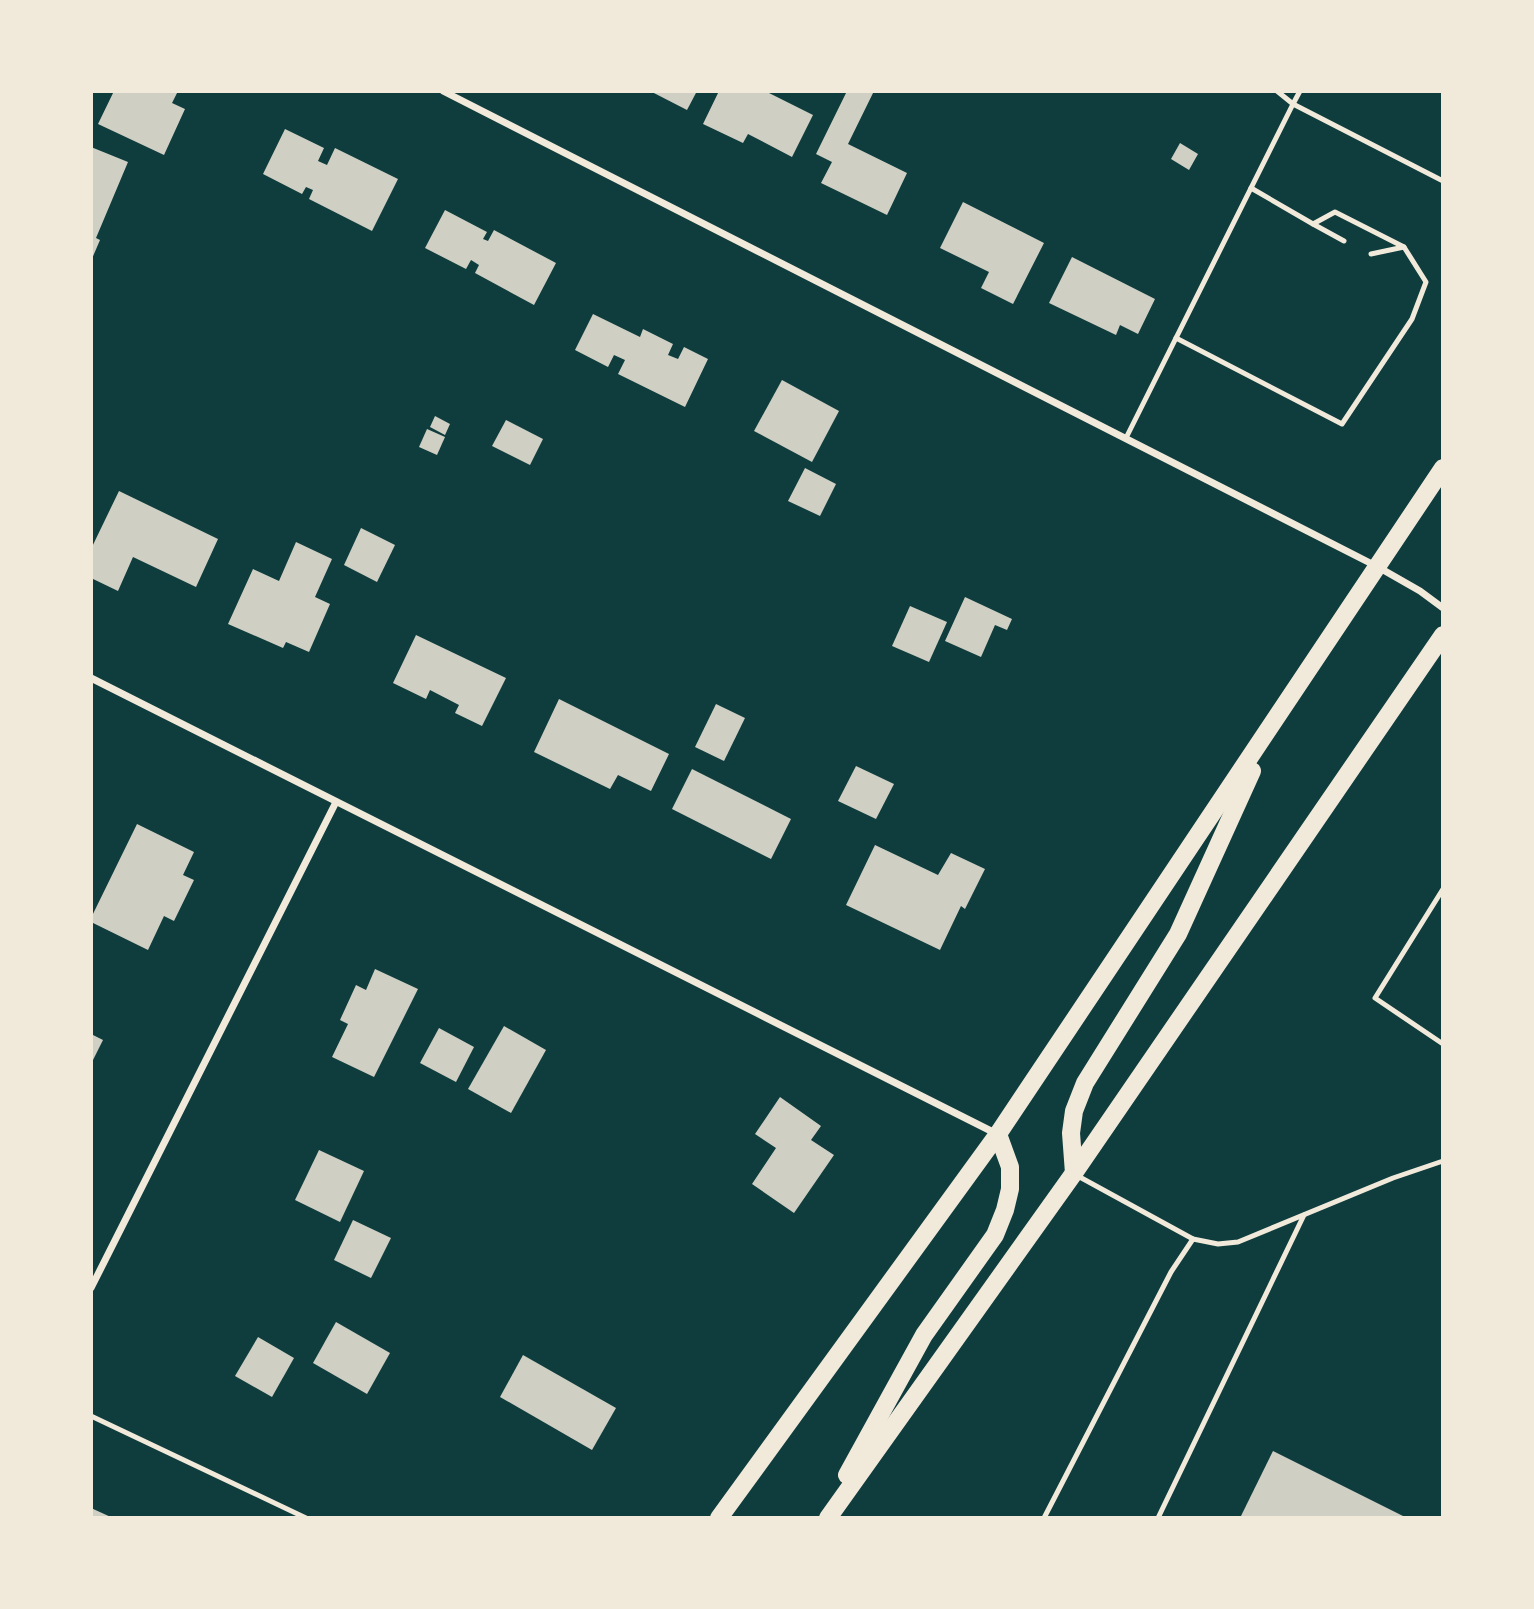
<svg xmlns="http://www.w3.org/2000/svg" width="1534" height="1609" font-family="Ubuntu,sans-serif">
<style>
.building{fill:#cfcfc3}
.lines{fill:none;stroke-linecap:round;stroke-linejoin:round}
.service{stroke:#f1e9da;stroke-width:5}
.minor{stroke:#f1e9da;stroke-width:7}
.primary{stroke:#f1e9da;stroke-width:18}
</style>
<rect width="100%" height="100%" fill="#0f3d3e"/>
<g class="building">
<polygon points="114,91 178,91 172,103 185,109 164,155 98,124"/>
<polygon points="650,91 697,91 687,110"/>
<polygon points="719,91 765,91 813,115 792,157 748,134 743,143 703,124"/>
<polygon points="847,91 874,91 848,144 907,173 887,215 821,183 832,162 816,154"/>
<polygon points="285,129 324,148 318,161 327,165 335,148 398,179 372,231 309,199 313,190 306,187 302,194 263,174"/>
<polygon points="1180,143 1198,154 1189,170 1171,159"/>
<polygon points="91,147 128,162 96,238 100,240 91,261"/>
<polygon points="963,202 1044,243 1013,304 981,288 989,272 940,248"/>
<polygon points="445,210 487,232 483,239 488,241 494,230 556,263 534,305 475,273 479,265 471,260 466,269 425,248"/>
<polygon points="1072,257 1155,299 1138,334 1120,325 1116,335 1049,303"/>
<polygon points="593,314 640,337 643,329 673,344 668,355 678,359 684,347 708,359 685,407 618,374 625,360 614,355 608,367 575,350"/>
<polygon points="782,380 839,411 812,462 754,431"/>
<polygon points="435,416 450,424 445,435 430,427"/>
<polygon points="506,420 543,439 530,465 492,446"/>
<polygon points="427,429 445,437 437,455 419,447"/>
<polygon points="805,468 836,484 820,516 788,501"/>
<polygon points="119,491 218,539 196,587 133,557 118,591 91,578 91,549"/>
<polygon points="361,528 395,545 377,582 344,565"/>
<polygon points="296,542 332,559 315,597 330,604 309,652 286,642 283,648 228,624 253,569 279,581"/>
<polygon points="965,597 1012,619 1007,630 995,625 981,657 945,641"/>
<polygon points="910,606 947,622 929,662 892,646"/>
<polygon points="416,635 506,678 482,726 455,713 459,705 430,690 426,699 393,683"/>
<polygon points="559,699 669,754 651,791 618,775 610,789 534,752"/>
<polygon points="716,704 745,718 724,761 695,747"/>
<polygon points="856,766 894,784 876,819 838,801"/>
<polygon points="692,769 791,819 771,859 672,809"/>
<polygon points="137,824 194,852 183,875 194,880 174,921 164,916 148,950 91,922 91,918"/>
<polygon points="875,845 938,875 951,853 985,869 965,909 961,906 940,950 846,905"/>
<polygon points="375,969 418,989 374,1077 332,1057 348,1024 340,1020 356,985 366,990"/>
<polygon points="504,1026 546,1050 511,1113 468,1089"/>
<polygon points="439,1028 474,1047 456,1082 420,1063"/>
<polygon points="91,1034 103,1040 91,1064"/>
<polygon points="780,1097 821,1126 811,1140 834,1155 794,1213 752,1184 776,1148 755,1134"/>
<polygon points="319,1150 364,1171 340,1222 295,1200"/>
<polygon points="353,1220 391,1238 371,1278 334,1260"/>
<polygon points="336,1322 390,1353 367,1394 313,1363"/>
<polygon points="258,1337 294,1358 272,1397 235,1376"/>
<polygon points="523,1355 616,1408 592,1450 500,1397"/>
<polygon points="1273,1451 1407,1518 1240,1518"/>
<polygon points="91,1508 113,1518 91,1518"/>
</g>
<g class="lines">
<g class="service">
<polyline points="1300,91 1293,104 1443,181"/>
<polyline points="1313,224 1344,241"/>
<polyline points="1371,254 1404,247"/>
<polyline points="1176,338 1342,424 1412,319 1426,282 1404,247 1335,212 1313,224 1251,188"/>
<polyline points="1126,438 1293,104 1277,91"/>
<polyline points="1443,889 1375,998 1443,1044"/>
<polyline points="1076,1175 1193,1239 1218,1244 1238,1242 1393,1178 1443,1161"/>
<polyline points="91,1416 306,1518"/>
<polyline points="1044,1518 1171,1272 1193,1239"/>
<polyline points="1158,1518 1304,1215"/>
</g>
<g class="minor">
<polyline points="443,91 1378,567 1420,591 1443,608"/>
<polyline points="91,678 997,1134"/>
<polyline points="91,1288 336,802"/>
</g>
<g class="primary">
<polyline points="1074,1173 1071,1133 1074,1111 1085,1083 1178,934 1252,771"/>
<polyline points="847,1475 924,1335 995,1235 1005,1210 1010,1189 1010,1167 998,1134"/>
<polyline points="719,1518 998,1134 1443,468"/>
<polyline points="828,1518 1074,1173 1443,635"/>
</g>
</g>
<rect width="1534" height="1609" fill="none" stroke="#f1e9da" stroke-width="186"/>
</svg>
